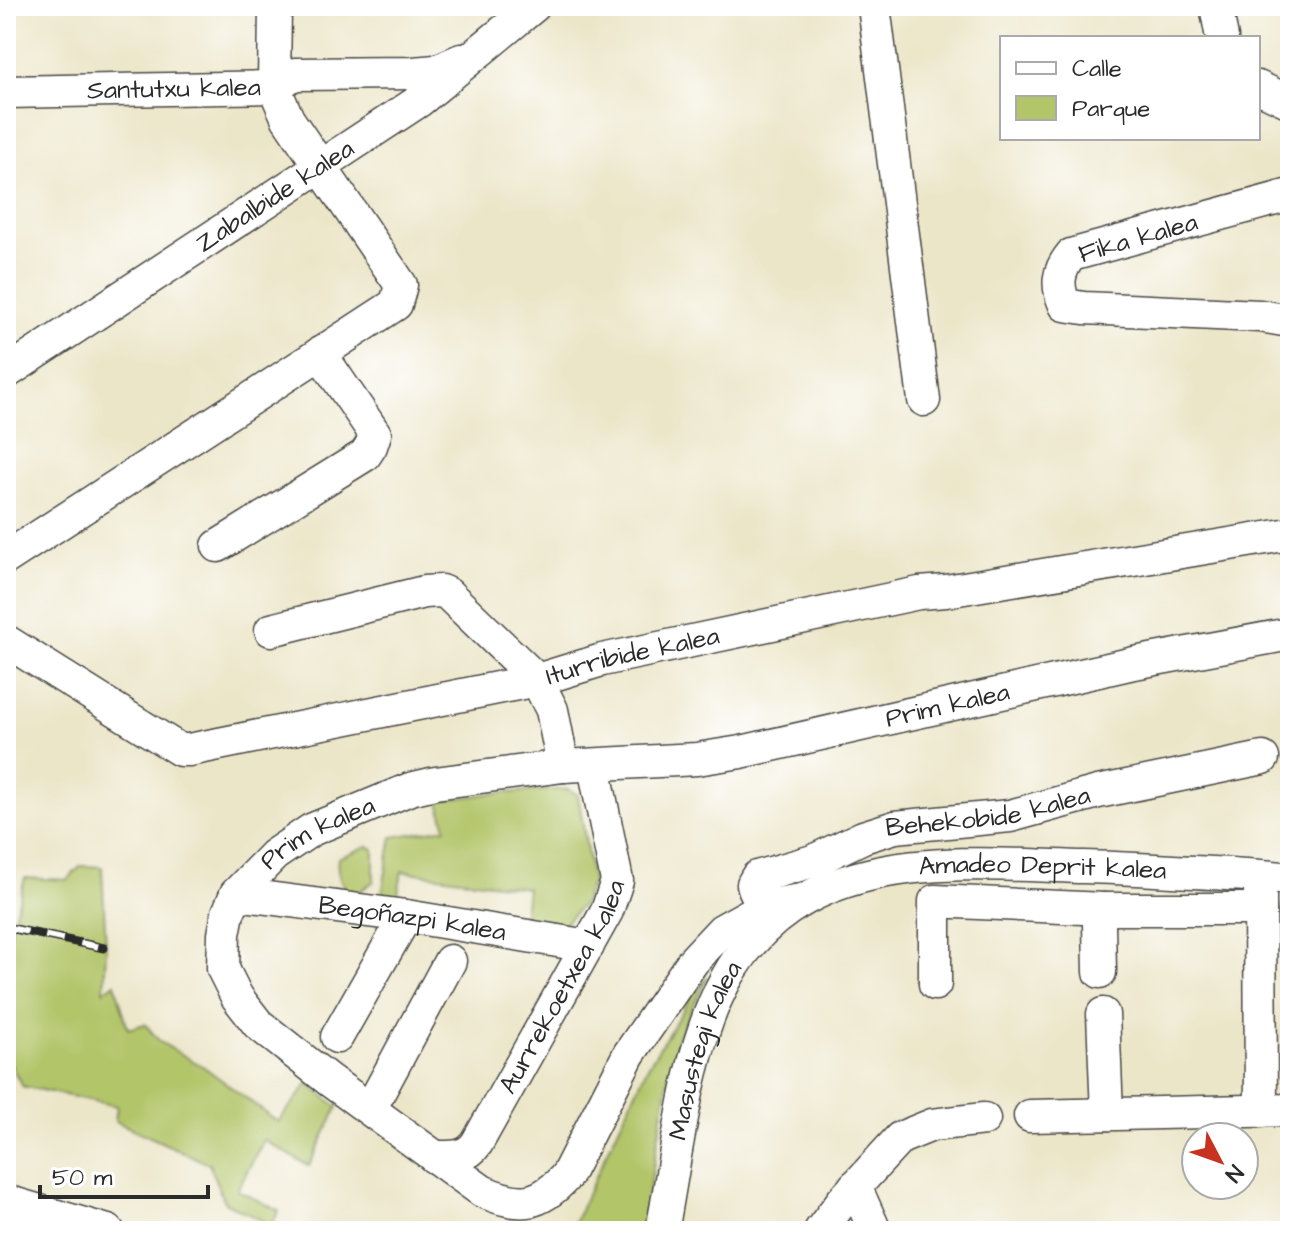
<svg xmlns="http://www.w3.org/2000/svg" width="1296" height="1237" font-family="'Architects Daughter',sans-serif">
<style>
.green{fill:#b2c569;stroke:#6e784a;stroke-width:2}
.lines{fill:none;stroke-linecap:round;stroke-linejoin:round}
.minor-casing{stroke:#484743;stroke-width:35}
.minor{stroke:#fff;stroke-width:32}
.rail-casing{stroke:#2b2b2b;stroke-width:9}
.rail{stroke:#fff;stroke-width:6;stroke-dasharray:18;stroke-linecap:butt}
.labels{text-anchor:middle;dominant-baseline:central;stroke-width:6;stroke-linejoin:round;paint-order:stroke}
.street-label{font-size:26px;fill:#2b2b2b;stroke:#fff}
</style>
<rect width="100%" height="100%" fill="#fff"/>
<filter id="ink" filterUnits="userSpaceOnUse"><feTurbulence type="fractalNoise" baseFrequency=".0125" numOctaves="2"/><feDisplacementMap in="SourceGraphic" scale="16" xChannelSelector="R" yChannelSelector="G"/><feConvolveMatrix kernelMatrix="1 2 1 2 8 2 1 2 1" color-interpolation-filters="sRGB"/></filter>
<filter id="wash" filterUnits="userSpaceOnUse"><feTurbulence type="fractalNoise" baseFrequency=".006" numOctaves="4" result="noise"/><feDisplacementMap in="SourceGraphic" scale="32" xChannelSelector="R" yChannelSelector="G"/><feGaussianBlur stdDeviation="1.8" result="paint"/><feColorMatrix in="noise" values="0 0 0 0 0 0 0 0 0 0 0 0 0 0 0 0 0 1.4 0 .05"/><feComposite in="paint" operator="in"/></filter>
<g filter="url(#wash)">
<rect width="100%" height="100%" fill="#ece6c9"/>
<g class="green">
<polygon points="568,789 578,795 592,881 583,904 564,924 523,922 527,888 402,871 396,904 380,905 392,837 446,828 439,801 488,794"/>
<path d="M368 846 374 849V881L359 892 350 893C340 884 336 870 338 858Z"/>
<polygon points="81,866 102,867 106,948 104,991 115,983 128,1029 145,1024 160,1042 204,1067 278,1122 308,1084 338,1107 309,1166 264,1140 237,1190 279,1211 271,1225 224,1202 209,1164 115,1121 117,1106 22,1086 6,1055 6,958 14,917 25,878 67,880"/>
<polygon points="708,977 680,1031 671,1064 642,1231 570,1231 648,1066 695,991"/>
</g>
</g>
<g filter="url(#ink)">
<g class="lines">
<g class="minor-casing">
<g id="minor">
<polyline points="874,6 924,400"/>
<polyline points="1216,6 1222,38"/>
<polyline points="1258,87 1290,102"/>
<path id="s1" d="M6 92 274 87 294 74 413 73 436 71 461 60"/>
<path d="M1290 195 1071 255C1058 271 1056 285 1065 305L1084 308 1260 316 1290 321"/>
<path id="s2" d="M6 373 419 101 534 6"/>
<polyline points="218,546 365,455 371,446 375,434 320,353"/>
<polyline points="6,558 396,304 401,285 288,119 274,87 275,6"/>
<polyline points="271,630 424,592 441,591 448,594 537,680 552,710 563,766"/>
<path id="s3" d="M6 641 180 750H189L537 680 602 660 919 593 946 591 1290 534"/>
<polyline points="1260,887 1261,1111"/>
<path id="s4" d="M236 894 406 916 588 946"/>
<path id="s5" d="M801 900 765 906 722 930 693 961 629 1054 567 1175C539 1207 519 1207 482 1191L329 1080 258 1024 237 997 223 969 224 934 228 913 236 894 274 855 311 830 410 789 435 783 563 766 697 759 741 752 1134 663 1290 634"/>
<path id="s6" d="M773 905C762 900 755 895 753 884L757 877 813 861 863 837 895 827 1010 816 1098 792 1263 758"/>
<polyline points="1100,972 1099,923 1104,909"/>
<polyline points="935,984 935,901 1104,909 1260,909"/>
<polyline points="1103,1014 1107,1114"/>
<polyline points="337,1037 406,916"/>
<polyline points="370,1109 450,961"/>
<polyline points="1030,1116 1290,1110"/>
<path id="s7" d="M434 1157C452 1157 466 1159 477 1143L607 911 617 881 594 766"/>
<polyline points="855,1186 875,1231"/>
<polyline points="6,1201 108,1231"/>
<path id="s8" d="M662 1231C677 1153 687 1049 726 979 800 846 955 863 1084 867 1127 868 1169 871 1212 873 1238 875 1264 875 1290 879"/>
<polyline points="820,1231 843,1200 900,1138 932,1125 984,1119"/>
</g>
</g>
<use href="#minor" class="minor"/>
<g class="rail-casing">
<polyline id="rail" points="10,928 104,948"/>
</g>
<use href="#rail" class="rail"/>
</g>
</g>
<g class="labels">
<g class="street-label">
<text stroke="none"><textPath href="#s1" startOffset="168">Santutxu kalea</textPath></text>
<text stroke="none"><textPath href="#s2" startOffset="322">Zabalbide kalea</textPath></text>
<text transform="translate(1138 238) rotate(-16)">Fika kalea</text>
<text stroke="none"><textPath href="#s3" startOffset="668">Iturribide kalea</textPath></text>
<text stroke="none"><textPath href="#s5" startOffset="1646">Prim kalea</textPath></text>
<text stroke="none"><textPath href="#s6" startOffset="280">Behekobide kalea</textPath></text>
<text stroke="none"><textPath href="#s5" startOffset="998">Prim kalea</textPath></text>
<text stroke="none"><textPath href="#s8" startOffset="618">Amadeo Deprit kalea</textPath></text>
<text stroke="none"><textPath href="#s4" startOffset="178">Begoñazpi kalea</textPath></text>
<text stroke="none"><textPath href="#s7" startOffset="226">Aurrekoetxea kalea</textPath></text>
<text stroke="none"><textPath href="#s8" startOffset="186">Masustegi kalea</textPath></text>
</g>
</g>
<rect width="1296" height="1237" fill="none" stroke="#fff" stroke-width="32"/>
<rect x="1000" y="36" width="260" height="104" fill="#ffffff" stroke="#aaaaaa" stroke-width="2"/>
<rect x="1016" y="62" width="40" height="12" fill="#ffffff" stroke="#aaaaaa" stroke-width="2"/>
<text x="1072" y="76" font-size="24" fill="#2b2b2b">Calle</text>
<rect x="1016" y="96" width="40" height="24" fill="#b2c569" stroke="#aaaaaa" stroke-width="2"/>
<text x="1072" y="116" font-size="24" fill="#2b2b2b">Parque</text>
<g transform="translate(1220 1161) rotate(131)"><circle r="38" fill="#ffffff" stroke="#aaaaaa" stroke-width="2"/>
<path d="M0-6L14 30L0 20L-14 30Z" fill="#c8321e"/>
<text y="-12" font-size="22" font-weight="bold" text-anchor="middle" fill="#2b2b2b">N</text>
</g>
<path d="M40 1185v12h168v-12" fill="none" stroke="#2b2b2b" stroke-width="4"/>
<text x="52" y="1185" font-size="24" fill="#2b2b2b" stroke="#ffffff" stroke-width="6" paint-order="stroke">50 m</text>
</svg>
